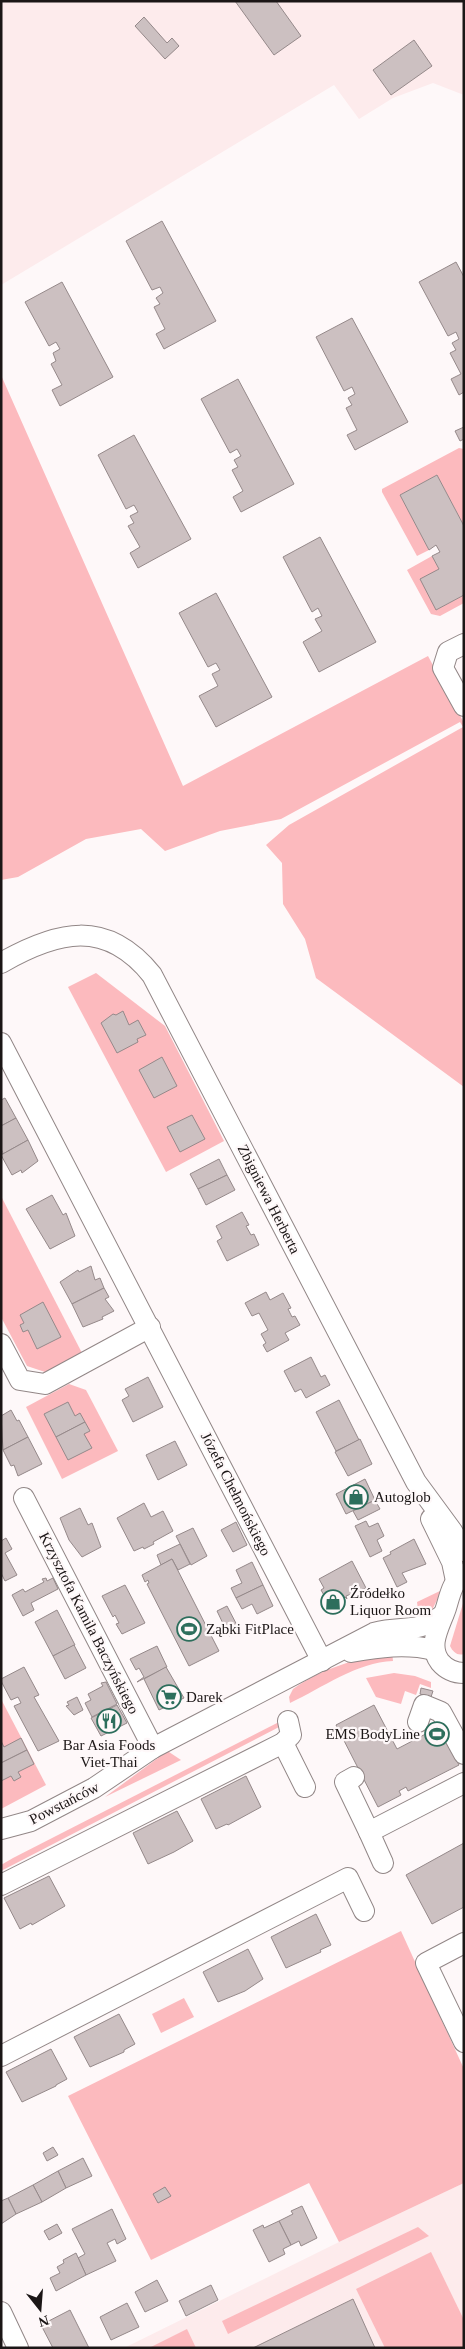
<svg xmlns="http://www.w3.org/2000/svg" width="465" height="2349" font-family="'Times New Roman',serif">
<style>
.built{fill:#fdebec}
.green{fill:#fcbabe}
.building{fill:#ccc0c1;stroke:#95898a}
.lines{fill:none;stroke-linecap:round;stroke-linejoin:round}
.minor-casing{stroke:#928787;stroke-width:22}
.minor{stroke:#fff;stroke-width:20}
.labels{text-anchor:middle;dominant-baseline:central;stroke-width:4.5;stroke-linejoin:round;paint-order:stroke}
.street-label{font-size:15px;fill:#1b1616;stroke:#fef8f9}
.poi-label{font-size:15px;fill:#1b1616;stroke:#fef8f9;text-anchor:start}
</style>
<rect width="100%" height="100%" fill="#fef8f9"/>
<g class="built">
<polygon points="1,1 464,1 464,95 433,83 393,98 359,119 334,85 1,285"/>
<polygon points="464,2183 464,2348 124,2348 339,2242"/>
</g>
<g class="green">
<polygon points="1,375 183,786 428,656 464,723 464,1087 316,978 305,939 283,904 282,863 266,845 289,825 463,727 460,722 281,819 220,831 165,851 141,829 86,839 18,877 1,880"/>
<polygon points="459,448 464,449 464,526 437,475 400,495 429,550 417,556 382,492 382,489"/>
<polygon points="432,556 439,569 436,610 464,595 464,603 440,616 431,614 407,570"/>
<polygon points="96,973 165,1026 224,1141 166,1172 68,987"/>
<polygon points="1,1196 82,1353 45,1372 27,1366 1,1317"/>
<polygon points="69,1384 86,1390 118,1451 62,1479 26,1407"/>
<polygon points="442,1590 432,1610 419,1618 417,1602"/>
<path d="M464 1600V1654C457 1656 453 1652 450 1646Z"/>
<path d="M392 1651 393 1661C357 1662 322 1688 290 1703L289 1697 293 1689C322 1668 357 1659 392 1651Z"/>
<polygon points="394,1673 415,1676 431,1682 431,1688 420,1684 416,1695 405,1691 401,1704 376,1697 366,1678"/>
<polygon points="1,1699 46,1785 1,1809"/>
<polygon points="279,1722 281,1726 1,1871 1,1865 13,1858"/>
<polygon points="166,1752 169,1752 181,1760 105,1797"/>
<polygon points="401,1931 464,2069 464,2183 339,2242 309,2183 151,2260 68,2096"/>
<polygon points="184,1998 194,2017 161,2033 152,2014"/>
<polygon points="418,2227 429,2236 228,2334 222,2321"/>
<polygon points="431,2252 464,2320 464,2348 385,2348 356,2289"/>
<polygon points="187,2329 196,2348 149,2348"/>
</g>
<g class="building">
<polygon points="235,1 276,1 301,36 274,55"/>
<polygon points="144,17 167,43 172,38 179,46 165,59 135,26"/>
<polygon points="414,40 432,66 391,95 373,70"/>
<polygon points="162,221 216,321 164,349 156,334 165,329 154,307 160,304 156,298 163,293 160,287 152,290 126,241"/>
<polygon points="456,262 464,277 464,392 459,395 451,379 461,374 450,353 456,350 452,343 459,339 456,332 448,336 419,282"/>
<polygon points="62,282 113,377 60,406 52,390 62,385 51,364 56,361 53,353 60,349 56,342 49,346 25,302"/>
<polygon points="352,318 408,422 355,450 347,435 357,430 346,408 352,405 348,398 355,394 352,387 344,391 316,337"/>
<polygon points="238,379 294,484 241,512 233,497 243,491 232,470 238,467 234,460 241,456 237,449 230,453 201,399"/>
<polygon points="464,427 464,439 460,441 455,431"/>
<polygon points="134,435 191,539 138,568 130,553 140,547 128,526 134,523 130,516 138,512 134,505 126,509 98,455"/>
<polygon points="437,475 464,526 464,595 436,610 420,579 439,569 432,556 440,552 436,545 429,550 400,495"/>
<polygon points="320,537 376,642 319,672 303,642 322,631 315,619 322,616 318,608 312,612 283,557"/>
<polygon points="216,593 272,697 216,727 199,696 218,686 212,674 220,670 216,663 208,667 179,613"/>
<polygon points="123,1011 129,1025 138,1020 146,1035 137,1039 138,1042 117,1053 101,1023 113,1014 116,1015"/>
<polygon points="162,1057 177,1086 154,1098 139,1070"/>
<polygon points="5,1098 16,1118 1,1126 1,1100"/>
<polygon points="192,1115 205,1139 180,1152 167,1127"/>
<polygon points="16,1118 28,1140 1,1155 3,1153 1,1149 1,1126"/>
<polygon points="28,1140 38,1161 22,1173 21,1170 12,1175 1,1155"/>
<polygon points="219,1159 227,1175 198,1189 190,1174"/>
<polygon points="227,1175 235,1190 206,1205 198,1189"/>
<polygon points="52,1195 63,1215 66,1213 75,1236 50,1249 26,1209"/>
<polygon points="242,1212 249,1225 246,1226 251,1235 254,1234 259,1245 227,1261 217,1241 222,1238 216,1226"/>
<polygon points="91,1266 95,1280 100,1278 104,1288 72,1304 60,1282 78,1270 79,1272"/>
<polygon points="104,1288 109,1297 105,1299 114,1311 102,1317 103,1319 83,1327 72,1304"/>
<polygon points="266,1292 270,1300 283,1293 291,1308 288,1309 292,1317 295,1316 300,1325 285,1333 289,1340 267,1352 263,1345 266,1343 261,1334 268,1330 259,1313 252,1316 245,1303"/>
<polygon points="43,1302 61,1337 37,1349 28,1330 23,1332 20,1325 24,1323 20,1315"/>
<polygon points="311,1357 321,1377 325,1375 330,1385 306,1398 301,1389 295,1392 284,1371"/>
<polygon points="148,1377 163,1407 133,1422 122,1400 129,1396 125,1389"/>
<polygon points="339,1400 359,1440 336,1451 316,1412"/>
<polygon points="68,1402 75,1416 80,1413 85,1422 56,1437 44,1414"/>
<polygon points="11,1410 17,1421 19,1420 28,1437 3,1450 1,1416"/>
<polygon points="85,1422 90,1431 84,1434 92,1448 68,1460 56,1437"/>
<polygon points="28,1437 42,1464 18,1476 14,1465 11,1466 3,1450"/>
<polygon points="360,1439 372,1464 348,1476 335,1452"/>
<polygon points="175,1441 187,1465 158,1480 146,1455"/>
<polygon points="365,1479 375,1500 346,1514 336,1494"/>
<polygon points="375,1500 380,1509 358,1520 353,1511"/>
<polygon points="144,1503 151,1517 163,1511 173,1531 153,1542 154,1544 144,1549 143,1547 134,1551 117,1518"/>
<polygon points="80,1508 88,1525 92,1523 101,1547 82,1557 69,1540 60,1518"/>
<polygon points="366,1521 369,1527 378,1523 384,1536 377,1540 382,1551 370,1557 355,1526"/>
<polygon points="236,1522 247,1545 233,1552 221,1530"/>
<polygon points="193,1528 207,1556 191,1565 176,1536"/>
<polygon points="6,1538 12,1549 5,1553 17,1575 5,1581 1,1573 1,1541"/>
<polygon points="414,1539 426,1564 402,1573 407,1582 397,1587 383,1558 391,1554 390,1552"/>
<polygon points="180,1544 190,1564 178,1570 172,1559 161,1565 157,1555"/>
<polygon points="172,1559 219,1651 189,1666 147,1584 149,1583 148,1580 145,1582 142,1575"/>
<polygon points="352,1561 366,1588 346,1596 347,1599 345,1597 337,1601 335,1606 330,1605 328,1595 325,1597 321,1590 324,1588 319,1579"/>
<polygon points="252,1562 263,1585 236,1598 231,1588 242,1583 236,1570"/>
<polygon points="46,1578 47,1581 53,1578 58,1589 31,1603 34,1610 23,1616 12,1595 23,1589 25,1592 44,1582 42,1579"/>
<polygon points="125,1585 145,1623 122,1634 116,1624 119,1623 115,1615 113,1617 102,1596"/>
<polygon points="263,1585 273,1606 257,1614 252,1604 242,1609 236,1598"/>
<polygon points="227,1606 240,1631 229,1636 217,1611"/>
<polygon points="57,1610 75,1645 53,1656 35,1622"/>
<polygon points="74,1645 86,1668 65,1679 53,1656"/>
<polygon points="157,1646 167,1667 137,1682 144,1677 139,1668 136,1670 130,1659"/>
<polygon points="24,1667 39,1695 34,1697 59,1741 38,1751 14,1706 21,1703 18,1697 11,1700 1,1681 1,1679"/>
<polygon points="166,1667 184,1698 159,1710 144,1679"/>
<polygon points="106,1682 117,1704 92,1717 85,1703 91,1700 88,1694 103,1686 101,1683"/>
<polygon points="421,1688 433,1691 431,1697 420,1694"/>
<polygon points="77,1697 83,1710 74,1715 66,1706 69,1705 67,1702"/>
<polygon points="117,1705 127,1723 101,1736 91,1718"/>
<polygon points="374,1705 397,1749 439,1727 459,1765 408,1791 406,1787 399,1791 401,1795 378,1807 336,1725"/>
<polygon points="21,1738 27,1750 1,1763 1,1741 4,1747"/>
<polygon points="27,1750 34,1764 18,1772 21,1777 14,1781 11,1776 1,1781 1,1763"/>
<polygon points="246,1776 261,1807 228,1825 227,1824 216,1829 201,1799"/>
<polygon points="177,1811 193,1841 174,1852 148,1864 133,1833"/>
<polygon points="464,1843 464,1907 432,1924 406,1875"/>
<polygon points="49,1876 65,1906 32,1925 31,1923 20,1929 4,1898"/>
<polygon points="316,1914 331,1945 320,1950 321,1952 286,1968 271,1937"/>
<polygon points="248,1949 263,1979 245,1991 218,2002 203,1972"/>
<polygon points="119,2014 135,2044 124,2050 124,2052 90,2067 74,2037"/>
<polygon points="51,2049 67,2079 56,2085 56,2086 22,2102 6,2072"/>
<polygon points="53,2147 58,2155 47,2161 43,2153"/>
<polygon points="83,2158 92,2176 66,2188 58,2171"/>
<polygon points="58,2171 66,2188 42,2202 33,2185"/>
<polygon points="33,2185 42,2202 16,2214 8,2198"/>
<polygon points="165,2187 171,2196 158,2203 153,2194"/>
<polygon points="8,2198 16,2214 1,2224 1,2201"/>
<polygon points="302,2206 317,2238 301,2246 299,2241 291,2245 279,2221 293,2214 291,2211"/>
<polygon points="112,2209 126,2239 117,2244 115,2239 107,2243 116,2261 86,2275 78,2258 85,2254 72,2229"/>
<polygon points="279,2221 291,2245 283,2249 285,2254 269,2262 253,2230 263,2225 264,2228"/>
<polygon points="57,2224 62,2233 49,2240 44,2231"/>
<polygon points="76,2253 86,2275 56,2291 50,2278 60,2273 57,2267 64,2263 63,2260"/>
<polygon points="157,2280 168,2301 145,2312 135,2292"/>
<polygon points="211,2285 218,2300 186,2316 179,2301"/>
<polygon points="353,2299 375,2348 253,2348"/>
<polygon points="127,2303 139,2327 111,2340 100,2317"/>
<polygon points="70,2310 89,2348 53,2348 41,2325"/>
</g>
<g class="lines">
<g class="minor-casing">
<g id="minor">
<polyline points="464,644 448,652 443,668 464,706"/>
<path d="M1 963C57 931 106 918 152 975L416 1482 452 1531 464 1551"/>
<polyline points="1,1043 322,1661"/>
<polyline points="1,1344 20,1380 45,1384 150,1327"/>
<polyline points="24,1498 153,1748"/>
<polyline points="431,1519 452,1562 456,1581"/>
<path d="M464 1574C452 1582 450 1595 446 1608 440 1626 427 1645 440 1662 446 1669 454 1673 464 1673"/>
<path d="M351 1652C379 1647 406 1643 434 1650"/>
<polyline points="418,1722 424,1705 441,1712 464,1754"/>
<polyline points="283,1743 305,1787"/>
<polyline points="354,1777 345,1782 369,1832 464,1783"/>
<path d="M1 1829 31 1821 94 1788 153 1748 374 1633C404 1625 415 1635 443 1615"/>
<polyline points="369,1832 383,1863"/>
<polyline points="1,1885 283,1743 291,1735 288,1721"/>
<polyline points="464,1943 426,1963 464,2042"/>
<polyline points="1,2056 348,1878 364,1911"/>
<polyline points="1,2312 18,2348"/>
</g>
</g>
<use href="#minor" class="minor"/>
</g>
<defs>
<g id="shop-ring" transform="scale(1.25)"><circle r="9.5" fill="#fef8f9" stroke="#2d6e5c" stroke-width="1.5"/><path d="M-5-2.5h2.3a2.7 3.5 0 0 1 5.4 0H5L5.5 6h-11ZM-1.5-2.5h3a1.5 2.3 0 0 0-3 0Z" fill="#2d6e5c"/></g>
<g id="stadium-ring" transform="scale(1.25)"><circle r="9.5" fill="#fef8f9" stroke="#2d6e5c" stroke-width="1.5"/><path d="M0-5a6.5 5 0 1 0 0 10a6.5 5 0 1 0 0-10ZM-3.5-1.8h7v3.6h-7Z" fill="#2d6e5c"/></g>
<g id="supermarket-ring" transform="scale(1.25)"><circle r="9.5" fill="#fef8f9" stroke="#2d6e5c" stroke-width="1.5"/><path d="M-6-5.5h2.5l.6 2H6L4.5 2H-2.5L-4.4-4H-6ZM-1.5 3.2a1.3 1.3 0 1 0 .1 0ZM3 3.2a1.3 1.3 0 1 0 .1 0Z" fill="#2d6e5c"/></g>
<g id="restaurant-ring" transform="scale(1.25)"><circle r="9.5" fill="#fef8f9" stroke="#2d6e5c" stroke-width="1.5"/><path d="M-5-6h1v4h1v-4h1v4h1v-4h1v5L-1.5 .5V6h-2V.5L-5-1ZM5-6V6H3V1.5H1.5Q1.5-4 5-6Z" fill="#2d6e5c"/></g>
</defs>
<g fill-rule="evenodd">
<use href="#shop-ring" x="356" y="1497"/>
<use href="#shop-ring" x="333" y="1602"/>
<use href="#stadium-ring" x="189" y="1629"/>
<use href="#supermarket-ring" x="169" y="1697"/>
<use href="#restaurant-ring" x="109" y="1721"/>
<use href="#stadium-ring" x="437" y="1734"/>
</g>
<g class="labels">
<g class="street-label">
<text transform="translate(269 1199) rotate(63)">Zbigniewa Herberta</text>
<text transform="translate(236 1494) rotate(63)">Józefa Chełmońskiego</text>
<text transform="translate(89 1623) rotate(63)">Krzysztofa Kamila Baczyńskiego</text>
<text transform="translate(64 1803) rotate(-27)">Powstańców</text>
</g>
<g class="poi-label">
<text x="374" y="1497">Autoglob</text>
<text x="350" y="1593">Źródełko<tspan x="350" dy="17">Liquor Room</tspan></text>
<text x="206" y="1629">Ząbki FitPlace</text>
<text x="186" y="1697">Darek</text>
<text x="420" y="1734" text-anchor="end">EMS BodyLine</text>
<text x="109" y="1745" text-anchor="middle">Bar Asia Foods<tspan x="109" dy="17">Viet-Thai</tspan></text>
</g>
</g>
<rect width="465" height="2349" fill="none" stroke="#1b1616" stroke-width="5"/>
<g transform="translate(40 2309) rotate(163)" stroke="#fef8f9" stroke-width="4" paint-order="stroke">
<path d="M0-4L9 19L0 12L-9 19Z" fill="#1b1616"/>
<text y="-8" font-size="14" font-weight="bold" text-anchor="middle" fill="#1b1616">N</text>
</g>
</svg>
